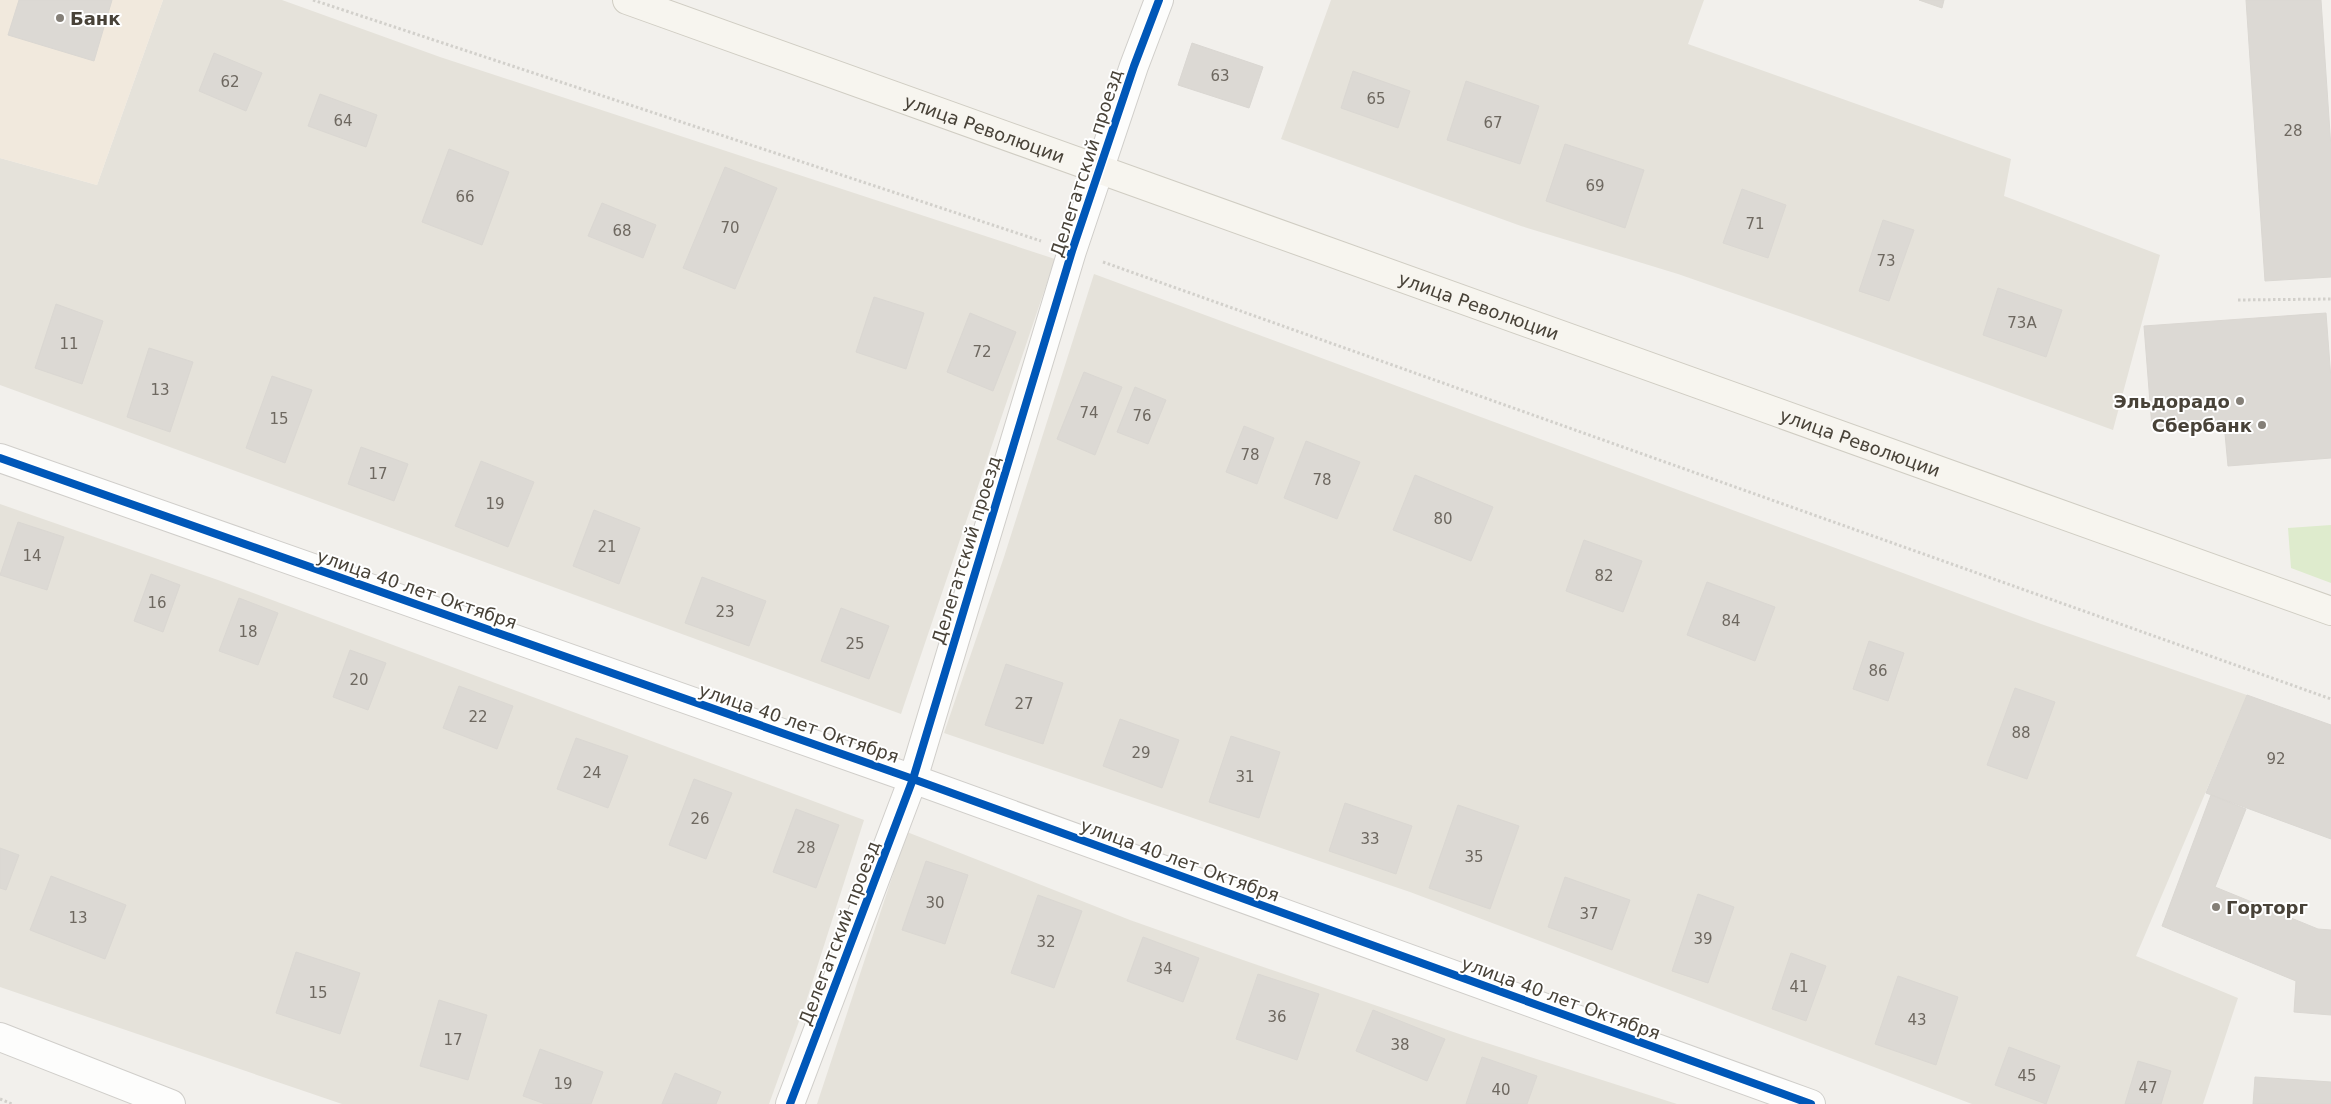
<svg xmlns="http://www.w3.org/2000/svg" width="2331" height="1104" font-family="'DejaVu Sans',sans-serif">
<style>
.residential{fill:#e5e2da}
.commercial{fill:#f1e9dd}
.green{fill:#deebcd}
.building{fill:#dcd9d4;stroke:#dad7d2}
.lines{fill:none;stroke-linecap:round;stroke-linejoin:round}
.minor-casing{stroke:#d0ceca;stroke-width:30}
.tertiary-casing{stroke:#d0ceca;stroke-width:30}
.secondary-casing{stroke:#d0cdc3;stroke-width:30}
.path{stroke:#d2d0cb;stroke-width:3;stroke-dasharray:2.5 2.5;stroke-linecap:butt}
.minor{stroke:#fdfdfc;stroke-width:28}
.tertiary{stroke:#fdfdfc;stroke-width:28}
.secondary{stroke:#f7f5ef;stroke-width:28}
.cycleway-casing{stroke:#fff;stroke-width:11}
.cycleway{stroke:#0057b8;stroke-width:8}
.poi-dot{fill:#847f77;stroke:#fff;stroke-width:2}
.labels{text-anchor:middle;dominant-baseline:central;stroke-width:4;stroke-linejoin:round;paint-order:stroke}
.number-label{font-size:15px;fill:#6e6860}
.poi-label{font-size:18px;font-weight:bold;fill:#484238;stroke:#fff;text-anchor:start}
.street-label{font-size:18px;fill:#484238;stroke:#fff}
</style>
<rect width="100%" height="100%" fill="#f2f0ec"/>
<g class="residential">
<polygon points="163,0 282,0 440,57 1055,259 901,714 0,385 0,158 97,185"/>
<polygon points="1331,0 1704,0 1688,44 2011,159 2004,196 2160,255 2113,430 1813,321 1678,274 1521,226 1281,139"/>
<polygon points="1094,274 2041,624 2247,695 2136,956 2238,998 2203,1104 1972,1104 1410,892 944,733 1004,557"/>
<polygon points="0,504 218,580 864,820 806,1002 769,1104 342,1104 0,987"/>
<polygon points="907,832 1130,920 1243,960 1471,1038 1677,1104 817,1104"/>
</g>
<polygon class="commercial" points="0,0 163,0 97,185 0,158"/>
<polygon class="green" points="2331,525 2331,583 2291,568 2288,528"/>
<g class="building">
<polygon points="19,0 112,0 94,61 8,35"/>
<polygon points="1919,0 1944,0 1942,8"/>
<polygon points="2246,0 2321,0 2331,148 2331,277 2265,281"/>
<polygon points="1192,43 1263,67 1249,108 1178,85"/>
<polygon points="214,53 262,73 246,111 199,91"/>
<polygon points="1353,71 1410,91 1398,128 1341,108"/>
<polygon points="1466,81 1539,106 1520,164 1447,140"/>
<polygon points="320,94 377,115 366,147 308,126"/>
<polygon points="1565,144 1644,170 1625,228 1546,201"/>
<polygon points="449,149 509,172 482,245 422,222"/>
<polygon points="725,167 777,188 735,289 683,268"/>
<polygon points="1742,189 1786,205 1768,258 1723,243"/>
<polygon points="602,203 656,225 643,258 588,236"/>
<polygon points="1883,220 1914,230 1889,301 1859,291"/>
<polygon points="1998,288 2062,310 2046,357 1983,335"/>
<polygon points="874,297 924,313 906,369 856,352"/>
<polygon points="56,304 103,321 82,384 35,368"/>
<polygon points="970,313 1016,332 993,391 947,372"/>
<polygon points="2326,313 2331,379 2331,458 2228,466 2224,423 2152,428 2144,326"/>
<polygon points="149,348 193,362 170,432 127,417"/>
<polygon points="1084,372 1122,387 1095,455 1057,439"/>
<polygon points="272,376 312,390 285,463 246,448"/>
<polygon points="1135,387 1166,400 1148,444 1117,432"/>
<polygon points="1244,426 1274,438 1257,484 1226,472"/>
<polygon points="1306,441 1360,462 1337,519 1284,498"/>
<polygon points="361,447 408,464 394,501 348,484"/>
<polygon points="481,461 534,482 508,547 455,526"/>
<polygon points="1415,475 1493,507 1471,561 1393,530"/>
<polygon points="594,510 640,528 619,584 573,566"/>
<polygon points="18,522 64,537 47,590 0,575"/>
<polygon points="1584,540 1642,561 1623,612 1566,591"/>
<polygon points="151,574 180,585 163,632 134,621"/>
<polygon points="702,577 766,601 749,646 685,623"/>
<polygon points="1707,582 1775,607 1755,661 1687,635"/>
<polygon points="239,598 278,613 258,665 219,651"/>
<polygon points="841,608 889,626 869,679 821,661"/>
<polygon points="1869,641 1904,653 1888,701 1853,689"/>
<polygon points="350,650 386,663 368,710 333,697"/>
<polygon points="1006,664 1063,683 1043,744 985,725"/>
<polygon points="459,686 513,706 497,749 443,728"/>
<polygon points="2015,688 2055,702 2027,779 1987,765"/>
<polygon points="2247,695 2331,725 2331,839 2206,793"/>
<polygon points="1120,719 1179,740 1162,788 1103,766"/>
<polygon points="1231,736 1280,752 1259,818 1209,802"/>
<polygon points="576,738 628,756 608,808 557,789"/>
<polygon points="694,779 732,793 706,859 669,845"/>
<polygon points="2211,795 2246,809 2215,887 2318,929 2331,930 2331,1015 2294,1012 2296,981 2162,926"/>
<polygon points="1345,803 1412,826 1396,874 1329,851"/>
<polygon points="1458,805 1519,826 1490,909 1429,888"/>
<polygon points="796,809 839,825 816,888 773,872"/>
<polygon points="0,848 19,855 6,890 0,888"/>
<polygon points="926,861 968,875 945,944 902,930"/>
<polygon points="51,876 126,905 105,959 30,930"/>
<polygon points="1565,877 1630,900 1612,950 1548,927"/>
<polygon points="1698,894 1734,907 1708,983 1672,971"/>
<polygon points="1038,895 1082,911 1054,988 1011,973"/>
<polygon points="1143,937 1199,958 1183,1002 1127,981"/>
<polygon points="296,952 360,973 340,1034 276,1013"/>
<polygon points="1791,953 1826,966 1806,1021 1772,1009"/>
<polygon points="1258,974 1319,994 1297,1060 1236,1039"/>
<polygon points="1898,976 1958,997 1936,1065 1875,1044"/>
<polygon points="439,1000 487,1015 468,1080 420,1066"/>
<polygon points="1373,1010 1445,1039 1427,1081 1356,1051"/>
<polygon points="2009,1047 2060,1066 2046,1104 1995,1085"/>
<polygon points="540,1049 603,1072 591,1104 545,1104 523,1096"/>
<polygon points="1482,1057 1537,1076 1527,1104 1466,1104"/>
<polygon points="2138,1061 2171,1071 2161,1104 2125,1104"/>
<polygon points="675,1073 721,1092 716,1104 662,1104"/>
<polygon points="2255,1077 2331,1082 2331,1104 2253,1104"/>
</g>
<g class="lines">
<g class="minor-casing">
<g id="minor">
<polyline points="0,458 913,779 1811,1104"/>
<polyline points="790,1104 913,779 1072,251 1134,66 1159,0"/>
</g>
</g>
<g class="tertiary-casing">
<polyline id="tertiary" points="0,1037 171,1104"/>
</g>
<g class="secondary-casing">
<g id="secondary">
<path id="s1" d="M627 0 2331 611"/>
</g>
</g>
<g class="path">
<polyline points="313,0 1041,241"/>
<polyline points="1103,262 2331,699"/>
<polyline points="2238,300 2331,299"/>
<polyline points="0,1099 12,1104"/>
</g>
<use href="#minor" class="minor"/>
<use href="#tertiary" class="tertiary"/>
<use href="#secondary" class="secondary"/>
<g class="cycleway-casing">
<g id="cycleway">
<polyline points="0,458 913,779 1811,1104"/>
<polyline points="790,1104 913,779 1072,251 1134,66 1159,0"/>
</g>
</g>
<use href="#cycleway" class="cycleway"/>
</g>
<g class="poi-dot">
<circle cx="60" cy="18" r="5"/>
<circle cx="2240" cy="401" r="5"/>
<circle cx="2262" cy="425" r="5"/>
<circle cx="2216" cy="907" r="5"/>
</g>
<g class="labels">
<g class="number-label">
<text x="1220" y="76">63</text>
<text x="230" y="82">62</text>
<text x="1376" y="99">65</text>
<text x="343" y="121">64</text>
<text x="1493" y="123">67</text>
<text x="2293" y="131">28</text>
<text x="1595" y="186">69</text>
<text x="465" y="197">66</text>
<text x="1755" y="224">71</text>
<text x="730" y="228">70</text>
<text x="622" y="231">68</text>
<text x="1886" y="261">73</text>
<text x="2022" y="323">73А</text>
<text x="69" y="344">11</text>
<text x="982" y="352">72</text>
<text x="160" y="390">13</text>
<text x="1089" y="413">74</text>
<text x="1142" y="416">76</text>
<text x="279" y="419">15</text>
<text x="1250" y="455">78</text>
<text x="378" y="474">17</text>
<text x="1322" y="480">78</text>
<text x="495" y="504">19</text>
<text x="1443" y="519">80</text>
<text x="607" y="547">21</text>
<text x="32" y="556">14</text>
<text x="1604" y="576">82</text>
<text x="157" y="603">16</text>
<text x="725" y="612">23</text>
<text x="1731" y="621">84</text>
<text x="248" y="632">18</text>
<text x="855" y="644">25</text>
<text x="1878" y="671">86</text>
<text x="359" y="680">20</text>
<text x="1024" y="704">27</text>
<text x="478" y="717">22</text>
<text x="2021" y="733">88</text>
<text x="1141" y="753">29</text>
<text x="2276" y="759">92</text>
<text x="592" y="773">24</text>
<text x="1245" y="777">31</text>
<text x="700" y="819">26</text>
<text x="1370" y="839">33</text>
<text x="806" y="848">28</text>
<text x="1474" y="857">35</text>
<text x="935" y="903">30</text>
<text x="1589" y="914">37</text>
<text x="78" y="918">13</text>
<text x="1703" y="939">39</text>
<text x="1046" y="942">32</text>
<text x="1163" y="969">34</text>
<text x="1799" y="987">41</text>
<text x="318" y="993">15</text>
<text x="1277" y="1017">36</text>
<text x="1917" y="1020">43</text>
<text x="453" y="1040">17</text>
<text x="1400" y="1045">38</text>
<text x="2027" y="1076">45</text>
<text x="563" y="1084">19</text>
<text x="2148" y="1088">47</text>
<text x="1501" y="1090">40</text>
</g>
<g class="poi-label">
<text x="70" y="18">Банк</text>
<text x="2230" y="401" text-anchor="end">Эльдорадо</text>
<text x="2252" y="425" text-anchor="end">Сбербанк</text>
<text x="2226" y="907">Горторг</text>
</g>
<g class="street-label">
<text stroke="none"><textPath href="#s1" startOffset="380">улица Революции</textPath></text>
<text transform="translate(1086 163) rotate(-72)">Делегатский проезд</text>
<text stroke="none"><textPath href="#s1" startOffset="905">улица Революции</textPath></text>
<text stroke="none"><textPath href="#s1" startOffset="1310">улица Революции</textPath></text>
<text transform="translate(966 550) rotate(-73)">Делегатский проезд</text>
<text transform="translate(417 589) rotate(19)">улица 40 лет Октября</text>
<text transform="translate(799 723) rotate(19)">улица 40 лет Октября</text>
<text transform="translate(1180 860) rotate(20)">улица 40 лет Октября</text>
<text transform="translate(839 933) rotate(-69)">Делегатский проезд</text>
<text transform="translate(1561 998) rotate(20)">улица 40 лет Октября</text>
</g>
</g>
</svg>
